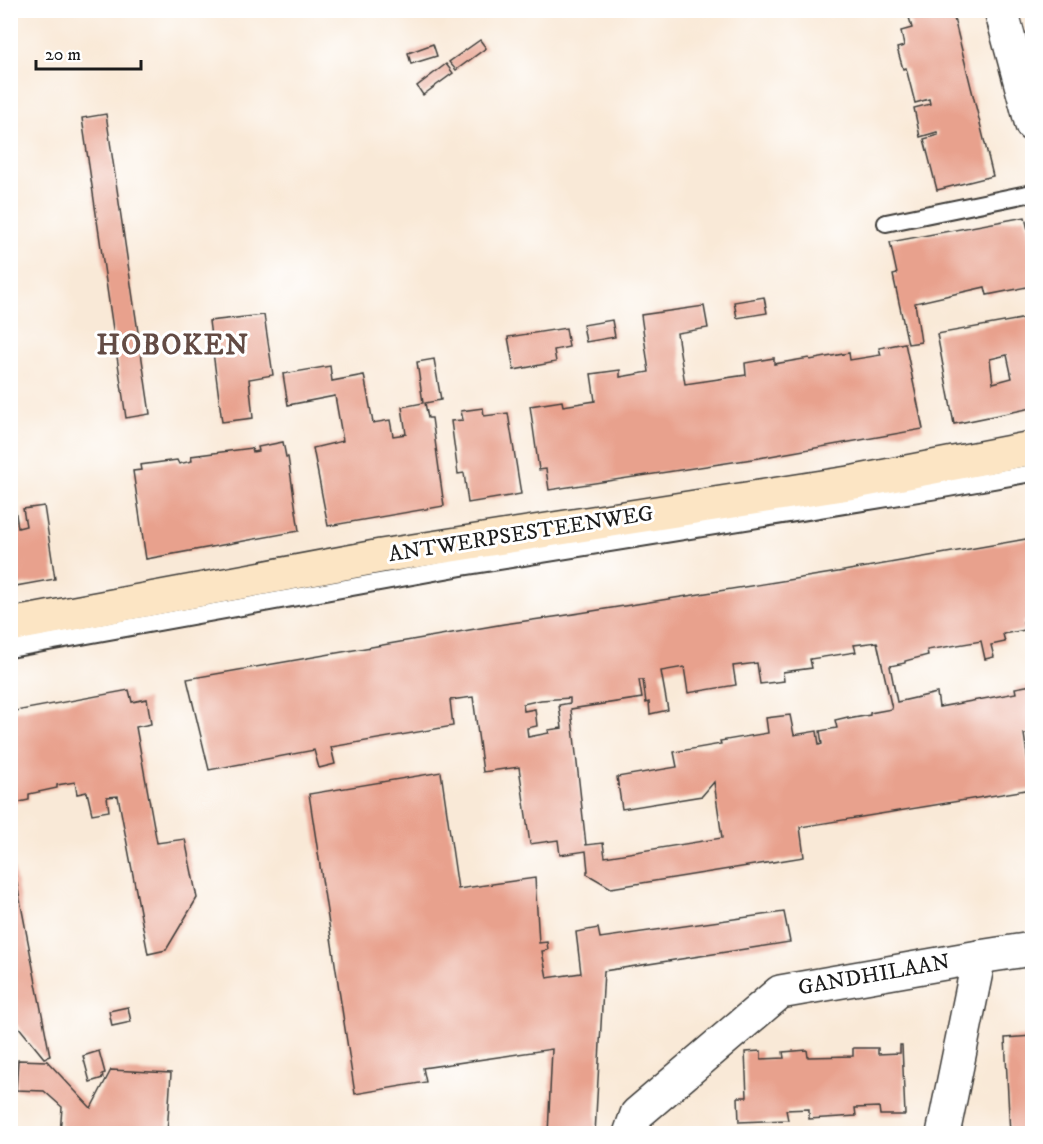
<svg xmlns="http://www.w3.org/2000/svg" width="1043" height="1144" font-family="'IM FELL DW Pica',serif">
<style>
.building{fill:#e8a18d;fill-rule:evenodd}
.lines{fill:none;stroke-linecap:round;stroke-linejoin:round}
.lane-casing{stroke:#3d3b38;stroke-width:20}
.street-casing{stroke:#3d3b38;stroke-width:36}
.secondary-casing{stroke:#3d3b38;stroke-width:36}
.lane{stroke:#fff;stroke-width:16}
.street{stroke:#fff;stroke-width:33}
.secondary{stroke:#fce5c4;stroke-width:33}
.labels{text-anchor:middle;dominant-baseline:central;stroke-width:6;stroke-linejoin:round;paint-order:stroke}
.street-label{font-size:22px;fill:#1c1c1c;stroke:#fff}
.district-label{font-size:28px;font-weight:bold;letter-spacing:1.5px;fill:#634b44;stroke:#fff}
</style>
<rect width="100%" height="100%" fill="#fff"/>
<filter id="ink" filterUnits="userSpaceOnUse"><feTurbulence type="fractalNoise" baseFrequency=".0167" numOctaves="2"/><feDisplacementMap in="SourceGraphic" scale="12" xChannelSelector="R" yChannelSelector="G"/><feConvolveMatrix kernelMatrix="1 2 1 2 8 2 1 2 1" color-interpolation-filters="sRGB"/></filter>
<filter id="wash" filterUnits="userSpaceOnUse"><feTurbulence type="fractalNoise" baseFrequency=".008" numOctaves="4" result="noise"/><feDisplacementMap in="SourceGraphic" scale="24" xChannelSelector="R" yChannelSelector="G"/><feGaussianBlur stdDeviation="1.35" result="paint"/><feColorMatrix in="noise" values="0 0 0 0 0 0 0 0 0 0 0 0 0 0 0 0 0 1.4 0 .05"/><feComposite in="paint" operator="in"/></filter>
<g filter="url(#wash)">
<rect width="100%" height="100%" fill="#f9e9d7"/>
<g id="blocks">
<g class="building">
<polygon points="907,10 952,10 993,176 937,190 924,139 938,135 937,132 920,137 914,108 930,104 929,99 915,103 906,68 903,69 897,48 904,46 901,31 912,28"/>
<polygon points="480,40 486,48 456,70 449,62"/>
<polygon points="433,44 437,56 411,64 408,53"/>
<polygon points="446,64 453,73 423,95 417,86"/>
<polygon points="106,114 150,414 126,418 82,118"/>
<polygon points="1025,217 1032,246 1032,286 987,295 985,287 915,303 921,342 908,344 893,275 897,274 890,242"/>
<polygon points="764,297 767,313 737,318 734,302"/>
<polygon points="704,306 708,328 677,333 685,384 746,375 745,363 774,358 774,364 809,358 810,360 849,353 850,360 881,355 879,348 905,343 923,429 759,458 549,490 546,469 539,470 530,406 562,401 563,406 595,401 591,374 620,370 620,377 649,372 641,315"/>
<polygon points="264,315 273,375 249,379 253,418 222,422 209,321"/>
<path d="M1032 317V408L954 424 937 334ZM1007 355 1012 378 993 383 990 359Z"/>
<polygon points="612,320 615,337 586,342 583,325"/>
<polygon points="566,328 569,347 554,350 556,362 514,370 508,337"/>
<polygon points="434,359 441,400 425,403 428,418 432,418 444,506 328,526 313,448 343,441 335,396 288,405 283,374 330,366 332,381 364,375 373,423 390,420 393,436 406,434 402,407 423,403 417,362"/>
<polygon points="483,408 484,416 508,413 521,494 468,503 464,473 458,474 451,421 463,420 461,411"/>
<polygon points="283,442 286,457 288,457 299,531 146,559 133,471 141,470 140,465 177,460 179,464 192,461 191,456 252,448 253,452 259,451 258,447"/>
<polygon points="10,487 12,487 18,528 26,526 23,509 44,506 55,579 10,587"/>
<path d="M1032 538V620L1023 622 1025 630 1003 634 1005 642 991 645 994 657 985 659 981 641 927 650 928 655 905 661V663L890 666 897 702 937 693 939 707 1016 693 1015 688 1032 685V733L1024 734 1032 789 800 827 804 857 611 888 587 874V871H588L586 851 560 855 558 840 530 844 519 767 483 772 473 697 450 700 453 726 331 747 335 764 319 768 314 750 209 770 187 679 504 624 561 616 838 572ZM877 642 892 709 870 713V715L848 719V717L835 720 837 728 820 731 822 744 819 745 817 731 794 735 790 715 766 718 768 733 720 741 721 744 674 752 677 767 617 777 622 809 702 796 714 782 722 838 605 857 603 843 586 845 571 709 642 698 639 680H643L646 703 649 702 650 714 668 710 661 671 684 667 688 693 736 685 733 666 757 663 760 684 784 681 783 672 812 668 810 659 856 652 854 645ZM570 698V703L559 705 562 728 548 730 549 733 528 737 527 728 537 726 535 709 524 711 523 704 541 700Z"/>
<polygon points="129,690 132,702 147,699 151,724 136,727 157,843 185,839 197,898 166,950 148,954 118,796 107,797 109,811 92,814 87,792 77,794 75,782 57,785 57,788 29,794 29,800 10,804 10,712"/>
<polygon points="441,772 458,889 535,878 539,943 547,942 548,950 542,951 547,978 581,973 576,932 598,928 600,938 784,912 790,942 604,971 595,1134 548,1134 552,1049 423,1068 426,1082 355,1094 309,794"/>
<polygon points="10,858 12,858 50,1056 44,1058 13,1020 10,1007"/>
<polygon points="128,1007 131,1022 112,1026 109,1011"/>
<polygon points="1032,1036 1032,1134 1010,1134 1005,1038"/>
<polygon points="900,1045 902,1045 905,1115 880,1115 879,1107 855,1108 856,1116 809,1119 809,1109 786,1110 788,1120 739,1122 738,1097 747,1097 745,1052 761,1051 761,1059 784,1058 783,1052 807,1050 808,1057 853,1056 853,1048 878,1048 878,1054 900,1053"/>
<polygon points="99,1051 105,1073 102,1074 103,1078 90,1082 83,1056"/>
<polygon points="18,1060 47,1061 91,1108 111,1070 171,1073 167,1134 60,1134 62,1107 44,1091 16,1090"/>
</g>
</g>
</g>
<g filter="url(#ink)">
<use href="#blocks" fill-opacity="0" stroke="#3d3b38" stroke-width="1.5"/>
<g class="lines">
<g class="lane-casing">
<g id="lane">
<polyline points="886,223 1032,193"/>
<polyline points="10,649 462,567 937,490 1032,473"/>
</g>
</g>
<g class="street-casing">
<g id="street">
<polyline points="1001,10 1032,125"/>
<polyline points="630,1134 637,1114 780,992 979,957 1032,949"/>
<polyline points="943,1134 979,957"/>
</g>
</g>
<g class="secondary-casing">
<polyline id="secondary" points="10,625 381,556 855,482 1032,448"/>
</g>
<use href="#lane" class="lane"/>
<use href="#street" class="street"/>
<use href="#secondary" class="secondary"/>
</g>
</g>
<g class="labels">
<g class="street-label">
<text transform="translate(521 534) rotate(-9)">ANTWERPSESTEENWEG</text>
<text transform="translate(874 975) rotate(-10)">GANDHILAAN</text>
</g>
<g class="district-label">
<text x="173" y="345">HOBOKEN</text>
</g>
</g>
<rect width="1043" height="1144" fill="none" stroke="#fff" stroke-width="36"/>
<path d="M36 60v9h105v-9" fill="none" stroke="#1c1c1c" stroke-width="3"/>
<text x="45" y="60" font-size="18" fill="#1c1c1c" stroke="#ffffff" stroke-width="4.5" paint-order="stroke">20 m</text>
</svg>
